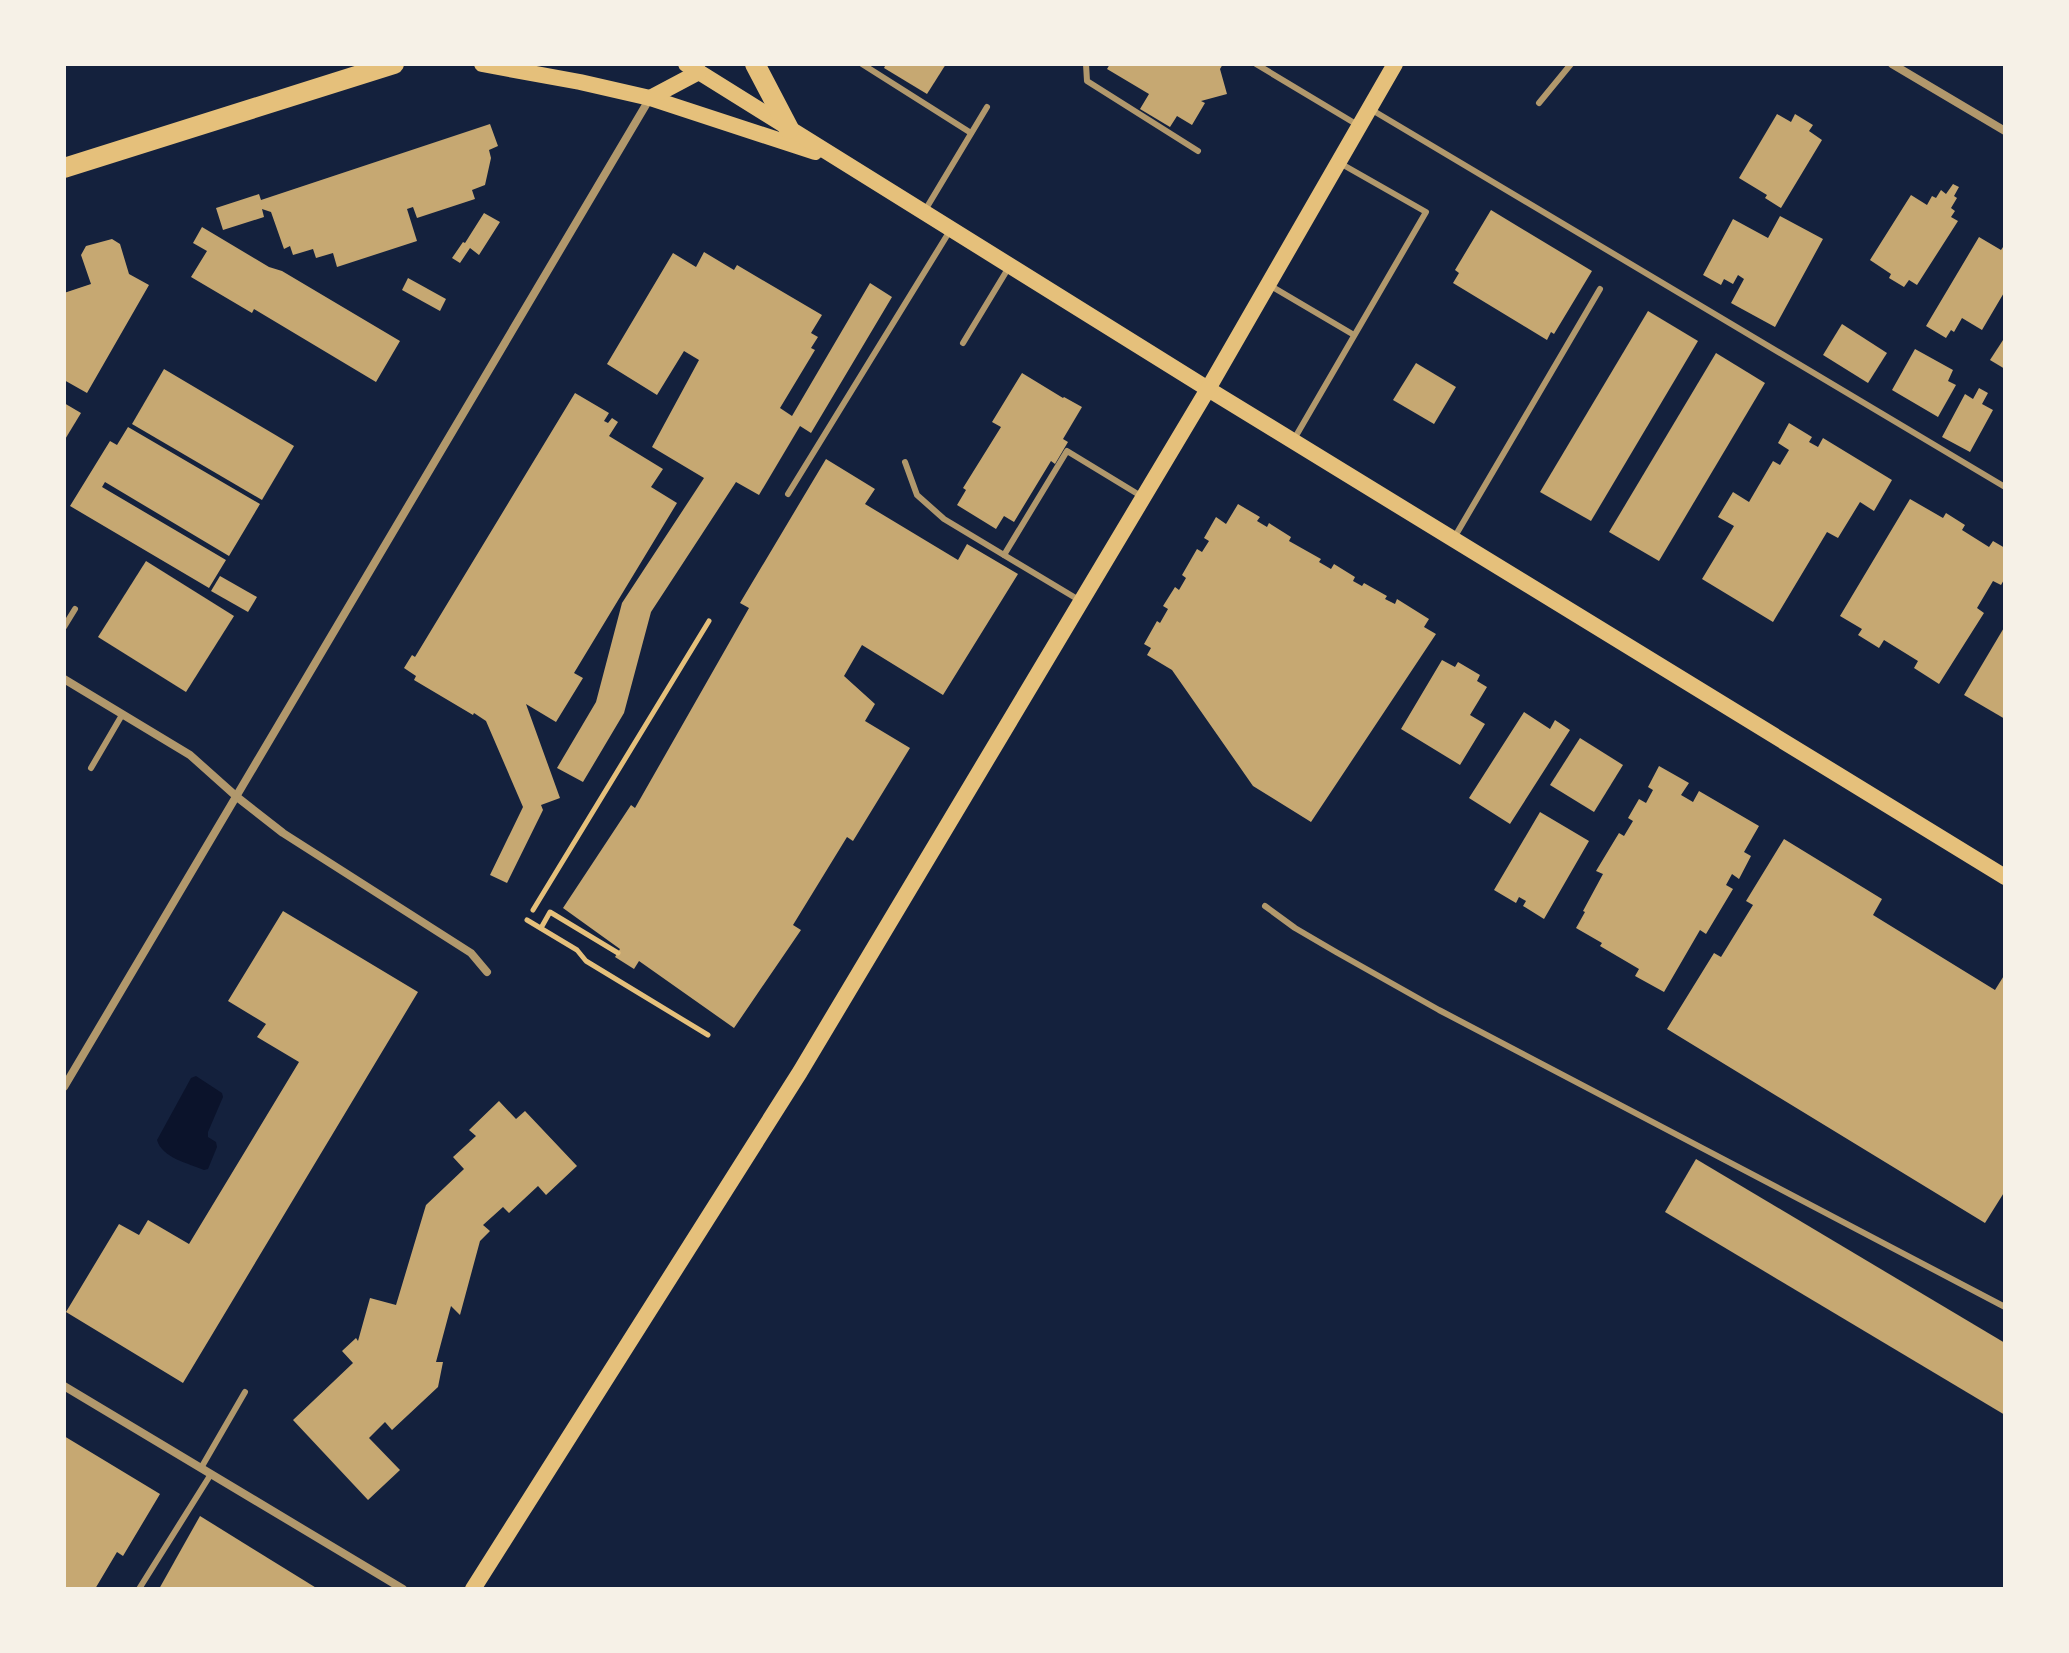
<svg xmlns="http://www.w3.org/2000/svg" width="2069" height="1653" font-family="'PT Sans',sans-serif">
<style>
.water{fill:#0b132b}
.building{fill:#c6a872}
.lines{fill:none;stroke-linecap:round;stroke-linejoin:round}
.path{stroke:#e5c07b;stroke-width:5}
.service{stroke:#b1986c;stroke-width:6}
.minor{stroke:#b1986c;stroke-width:8}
.secondary{stroke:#e5c07b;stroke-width:16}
.primary{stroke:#e5c07b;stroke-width:20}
</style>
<rect width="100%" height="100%" fill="#14213d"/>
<path class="water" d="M196 1076 222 1093 223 1097 208 1132V1137L216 1142 217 1147 208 1169 204 1170C188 1163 162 1158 157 1140L191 1078Z"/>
<g class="building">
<polygon points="886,64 946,64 927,94 884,68"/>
<polygon points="1110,64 1223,64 1220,69 1227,94 1201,101 1205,103 1192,125 1177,116 1170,127 1140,109 1149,94 1107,69"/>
<polygon points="1777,114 1791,122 1795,114 1813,125 1809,131 1822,140 1781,208 1765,198 1767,195 1739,178"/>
<polygon points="490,124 498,146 489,150 491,158 485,185 472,190 475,199 417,218 413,207 407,209 417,241 337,267 333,253 316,258 313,249 293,255 290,246 284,249 271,212 262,209 264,217 223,230 216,208 259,194 261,200"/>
<polygon points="1953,184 1959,187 1954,196 1957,198 1951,208 1955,211 1951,217 1958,221 1917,285 1909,280 1904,287 1889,278 1891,274 1870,260 1911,195 1927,205 1932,196 1936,198 1941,190 1946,194"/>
<polygon points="1491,210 1592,271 1554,334 1551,332 1547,340 1453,283 1459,273 1455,270"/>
<polygon points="484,213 500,222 479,255 470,248 460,263 452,258 463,242 465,243"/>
<polygon points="1780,216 1823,239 1775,327 1731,303 1744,279 1738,275 1733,284 1724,279 1721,285 1703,275 1733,219 1768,238"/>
<polygon points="202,227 269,267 282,271 400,341 376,382 254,309 252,313 191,277 207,251 193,243"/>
<polygon points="1979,237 2001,250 2005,244 2005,291 1982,330 1962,318 1954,332 1951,330 1946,338 1926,326"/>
<polygon points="112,239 120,244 129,274 149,285 87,393 64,380 64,293 91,284 81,255 86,246"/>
<polygon points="704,252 734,270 737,265 822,315 811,333 818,337 811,348 815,350 780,408 792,416 870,283 892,297 811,433 800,426 759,495 736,482 651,612 624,713 583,782 557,768 596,702 622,603 704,478 652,447 699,360 684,351 657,395 607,364 673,253 696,267"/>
<polygon points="408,278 446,299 440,311 402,290"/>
<polygon points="1648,311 1698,341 1591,521 1540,492"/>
<polygon points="1842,324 1887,353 1868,383 1823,355"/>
<polygon points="2005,337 2005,369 1990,360"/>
<polygon points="1915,349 1953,370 1948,381 1956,385 1938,417 1892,390"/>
<polygon points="1716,353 1765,383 1659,561 1609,532"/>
<polygon points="1416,363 1456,387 1434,424 1393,400"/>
<polygon points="164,369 294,446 262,500 132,424"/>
<polygon points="1022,373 1063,398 1064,397 1082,407 1063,439 1068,442 1055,464 1051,461 1014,522 1004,516 996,529 957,505 966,490 963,488 1001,427 992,422"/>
<polygon points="1979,388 1988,393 1982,404 1993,410 1970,452 1942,437 1965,394 1973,399"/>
<polygon points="575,393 609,413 604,421 608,423 612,418 618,422 609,436 663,469 651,487 677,503 574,673 583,678 556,722 526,704 560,798 541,805 543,810 507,883 490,875 523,807 486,721 474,713 473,715 414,680 416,676 404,668 412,655 415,657"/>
<polygon points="64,403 81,413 64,441"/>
<polygon points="1789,423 1812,437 1809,442 1818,447 1823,438 1892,480 1874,511 1860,502 1838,538 1827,532 1773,622 1702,579 1734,526 1718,517 1733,492 1749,502 1773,461 1780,465 1789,450 1778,443"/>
<polygon points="128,427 260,504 229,556 105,482 102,487 226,560 209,588 70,506 110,441 117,445"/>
<polygon points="826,459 875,489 865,504 958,560 967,544 1018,574 943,695 862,645 844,676 875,704 865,721 910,748 853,841 847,837 793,925 801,930 734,1028 639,961 634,969 615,957 620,949 563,908 631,805 635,808 749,608 740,603"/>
<polygon points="1910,499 1943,518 1946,513 1965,525 1962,530 1989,547 1993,541 2005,548 2005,578 2001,585 1993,581 1977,608 1984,613 1939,684 1914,668 1918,661 1884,640 1879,648 1858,635 1862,629 1840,616"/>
<polygon points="1238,504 1260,517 1257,521 1267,527 1269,523 1291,537 1289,541 1321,559 1319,562 1331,569 1334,564 1355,577 1353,581 1362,586 1364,583 1387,596 1385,599 1395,604 1397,599 1429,619 1424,627 1436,634 1311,822 1253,786 1172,670 1147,655 1151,648 1144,644 1157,621 1160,623 1168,609 1163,606 1175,587 1179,590 1186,578 1182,575 1197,549 1202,552 1209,541 1204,538 1216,517 1226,524"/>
<polygon points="146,561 234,616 186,692 98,637"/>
<polygon points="220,576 257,597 248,612 211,591"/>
<polygon points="2005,626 2005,719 1964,695"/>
<polygon points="1442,660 1455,667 1458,662 1480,675 1477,681 1487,687 1470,715 1485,724 1460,765 1401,729"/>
<polygon points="1524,712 1550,729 1555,720 1570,730 1510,824 1469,798"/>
<polygon points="1580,738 1623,765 1594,812 1550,785"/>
<polygon points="1659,766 1689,783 1681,795 1693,802 1699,791 1759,826 1744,852 1751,856 1739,879 1732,874 1726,885 1733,889 1706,934 1700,930 1664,992 1635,976 1639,969 1600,946 1602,943 1576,928 1585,912 1583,911 1603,874 1596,871 1619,833 1624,836 1633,821 1628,818 1639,799 1646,803 1653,790 1648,787"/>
<polygon points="1540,812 1589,841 1544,919 1523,906 1526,901 1519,897 1516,903 1494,890"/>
<polygon points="1784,839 1882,899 1873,915 1995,990 2005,974 2005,1191 1985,1223 1667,1029 1714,953 1721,957 1753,905 1746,901"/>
<polygon points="283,911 418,992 183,1383 66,1312 119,1224 139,1235 148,1220 189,1244 299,1062 257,1037 266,1024 228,1001"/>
<polygon points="499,1101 516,1119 525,1111 577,1166 546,1195 538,1186 509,1213 503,1207 483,1225 490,1231 480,1241 460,1315 451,1306 436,1362 443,1362 438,1387 392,1430 385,1422 369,1438 400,1470 368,1500 293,1420 353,1363 342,1351 356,1338 358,1341 370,1298 396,1305 426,1205 464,1169 453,1157 476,1136 469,1130"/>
<polygon points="1696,1159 2005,1343 2005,1415 1665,1212"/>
<polygon points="64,1436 160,1494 123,1556 117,1552 95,1589 64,1589"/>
<polygon points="200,1516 318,1589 159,1589"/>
</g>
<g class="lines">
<g class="path">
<polyline points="533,910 709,621"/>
<polyline points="527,920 577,950 586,961 708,1035"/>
<polyline points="541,928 550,912 618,953"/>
</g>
<g class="service">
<polyline points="862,64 971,133"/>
<polyline points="1086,64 1087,81 1198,151"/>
<polyline points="1256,64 1356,124"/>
<polyline points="1539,103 1571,64"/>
<polyline points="1372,110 2005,487"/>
<polyline points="924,212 987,107"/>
<polyline points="1271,286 1354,335"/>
<polyline points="963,343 1009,267"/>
<polyline points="1293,441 1426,212 1338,162"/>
<polyline points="905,462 917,495 944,519 1079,600"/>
<polyline points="788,494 951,229"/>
<polyline points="1454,538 1600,289"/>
<polyline points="1004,555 1067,451 1141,496"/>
<polyline points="64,627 75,609"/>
<polyline points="91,768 122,715"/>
<polyline points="1265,906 1295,928 1336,952 1439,1010 2005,1307"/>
<polyline points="201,1468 245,1392"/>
<polyline points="139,1589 211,1474"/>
</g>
<g class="minor">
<polyline points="1892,64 2005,131"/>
<polyline points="64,679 190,755 237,797 283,833 471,953 487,972"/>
<polyline points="64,1087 650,98"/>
<polyline points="64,1386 403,1589"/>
</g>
<g class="secondary">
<polyline points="482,64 580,82 650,98 815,152"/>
<polyline points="686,64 1208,389 2005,877"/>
<polyline points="650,98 699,72"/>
<polyline points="473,1589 800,1072 1208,389 1395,64"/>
</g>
<g class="primary">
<polyline points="755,64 789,129"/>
<polyline points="64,168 394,64"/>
</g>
</g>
<rect width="2069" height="1653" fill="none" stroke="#f6f1e7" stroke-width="132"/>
</svg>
